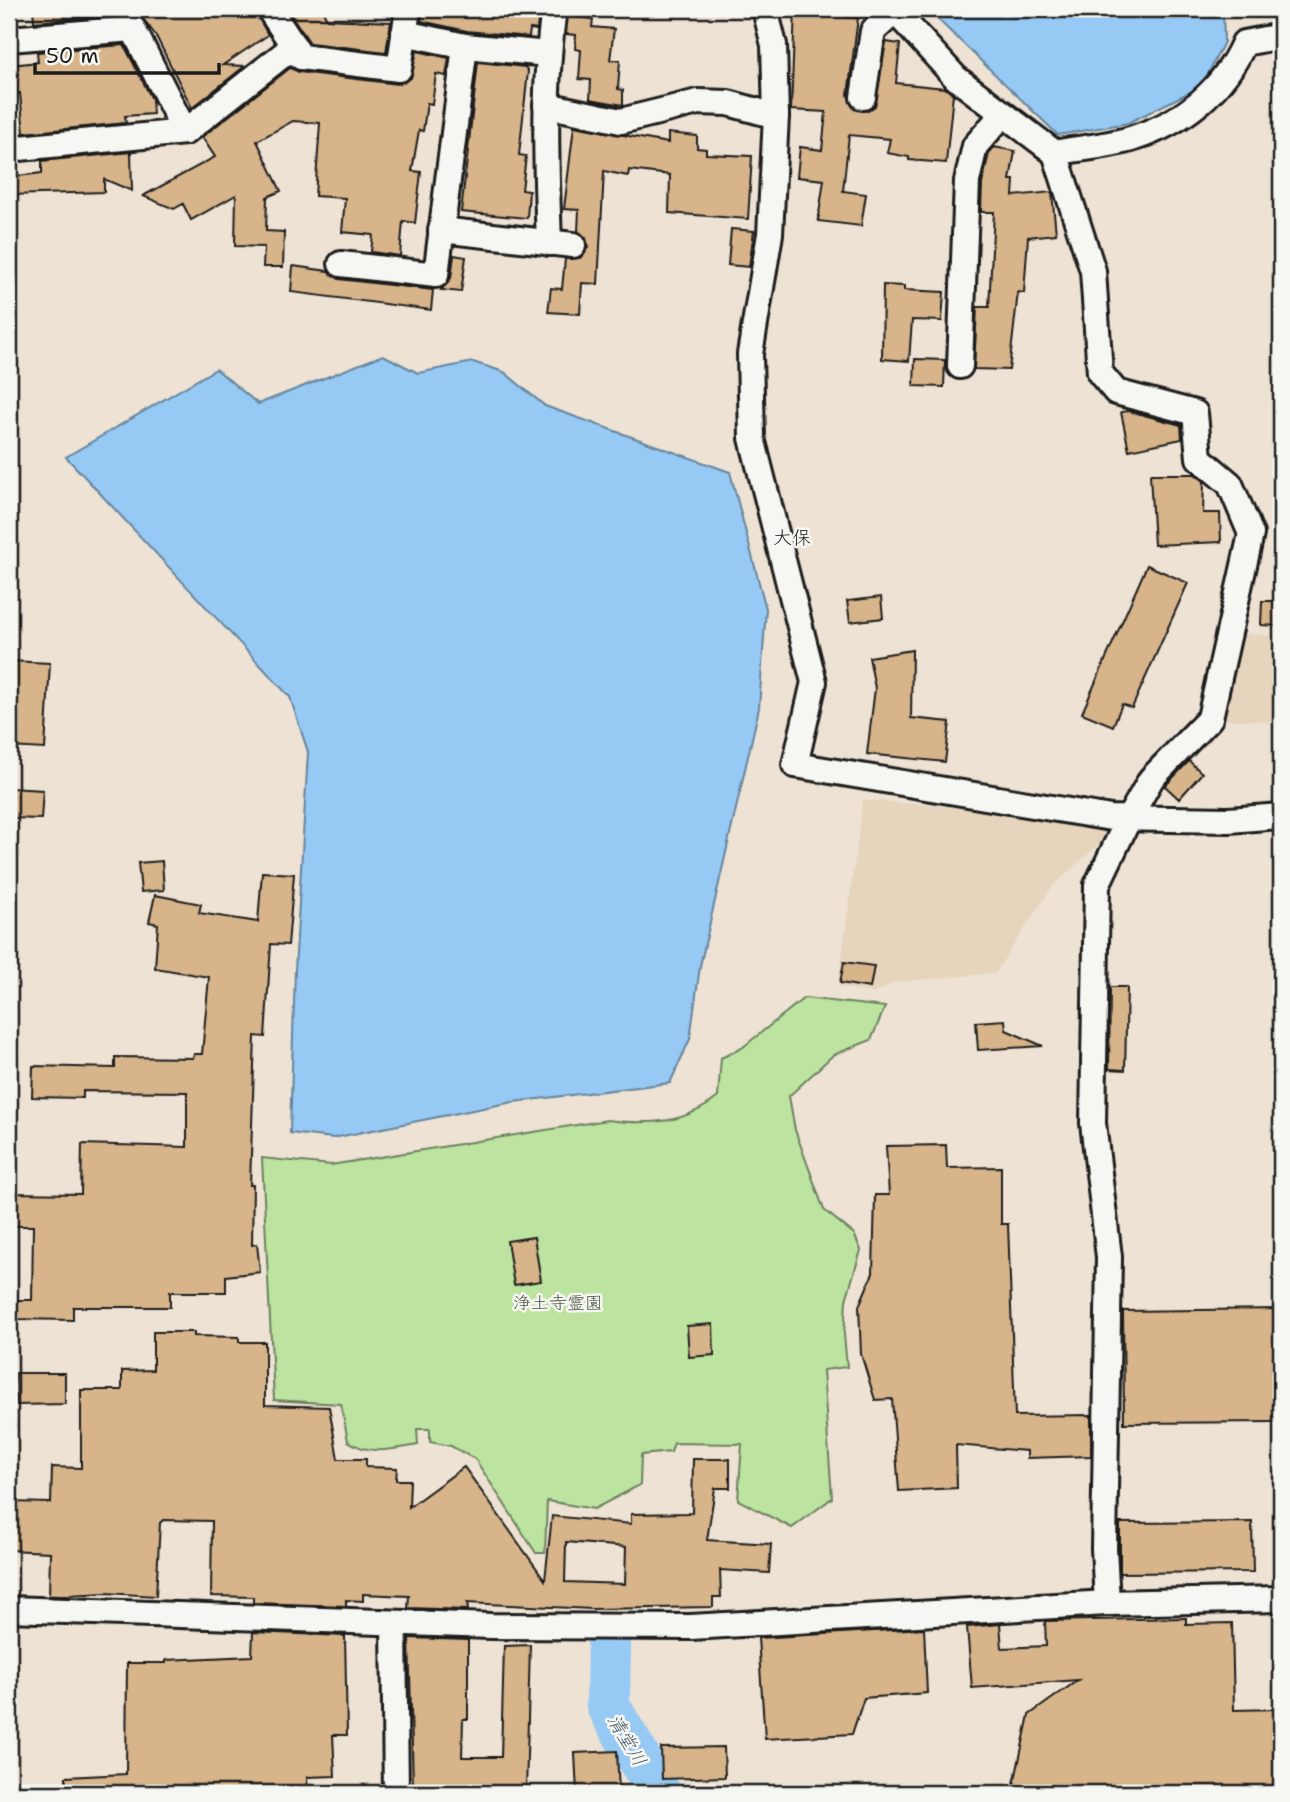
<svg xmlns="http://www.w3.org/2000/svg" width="1290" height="1802" font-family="'Shantell Sans','Klee One',sans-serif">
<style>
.built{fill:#e6d4bd}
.green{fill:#bce4a0;stroke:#6c805e;stroke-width:2}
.water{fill:#96c9f3;stroke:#65849d;stroke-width:2}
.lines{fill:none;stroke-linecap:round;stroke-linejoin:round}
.river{stroke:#96c9f3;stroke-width:44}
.building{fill:#d7b48a;stroke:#1c1c1c;stroke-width:2;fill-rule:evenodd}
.minor-casing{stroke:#1c1c1c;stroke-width:30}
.minor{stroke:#f6f6f2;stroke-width:24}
.labels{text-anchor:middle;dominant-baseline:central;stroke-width:5;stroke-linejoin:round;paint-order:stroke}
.park-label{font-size:18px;fill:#4c5844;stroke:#f6f6f2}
.neighbourhood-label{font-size:19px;fill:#1c1c1c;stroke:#f6f6f2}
.water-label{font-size:19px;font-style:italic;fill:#475967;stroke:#f6f6f2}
</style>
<rect width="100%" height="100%" fill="#ede2d3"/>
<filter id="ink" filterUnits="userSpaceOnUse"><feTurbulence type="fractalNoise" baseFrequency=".0143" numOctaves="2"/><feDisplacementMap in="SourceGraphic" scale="14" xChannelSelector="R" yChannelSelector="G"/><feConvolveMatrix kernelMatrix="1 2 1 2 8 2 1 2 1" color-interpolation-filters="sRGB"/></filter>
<g filter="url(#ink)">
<g class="built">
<polygon points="1240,634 1281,636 1281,722 1221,719"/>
<polygon points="863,800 1042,814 1111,833 1052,887 995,973 896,982 873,994 838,986"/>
</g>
<path class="green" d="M804 998 885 1007 871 1040 833 1055 789 1096 795 1130 824 1210 854 1234 861 1250 846 1300 844 1335 847 1367 823 1370 832 1498 792 1528 738 1500 742 1444 674 1443 671 1452 641 1455 640 1485 594 1509 547 1501 545 1553H536L475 1459 451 1446 430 1442V1429H417L418 1445C393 1449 370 1456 348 1441L341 1404 274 1400 262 1158 331 1165 607 1120C649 1125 685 1124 718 1097L721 1058 742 1048Z"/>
<g class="water">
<polygon points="927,9 1223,9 1224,42 1202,86 1128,123 1058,135"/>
<polygon points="383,355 418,373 473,362 504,372 545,406 730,472 766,609 759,708 700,966 690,1039 670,1083 513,1102 333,1138 290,1133 295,970 308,752 290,697 66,457 216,369 258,404"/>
</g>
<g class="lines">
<polyline class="river" points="609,1641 608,1706 659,1793"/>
</g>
<g class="building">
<polygon points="33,9 103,9 103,16 34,22"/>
<polygon points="136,9 254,9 268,35 223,65 245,66 192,108 156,36"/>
<polygon points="287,9 322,9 327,19 391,22 386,52 310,43"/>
<polygon points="423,9 513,9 539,12 537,30 530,29 529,37 467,31 421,21"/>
<polygon points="795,9 845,9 845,17 858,18 848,95 854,109 868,111 875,106 886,42 900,44 896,83 945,88 953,94 946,163 909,160 909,157 887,153 890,139 849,135 843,191 866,194 861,226 818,221 824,180 797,177 800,147 822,150 826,112 791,110"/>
<polygon points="568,16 593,19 592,27 614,29 610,60 620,60 618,89 623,90 623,105 590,99 591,80 579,79 581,50 575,49 576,35 566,34"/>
<polygon points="124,45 152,99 153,114 125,116 126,123 24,133 20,93 14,94 11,65 38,62 37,52"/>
<polygon points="417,51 449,58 446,76 436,74 432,104 427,103 423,131 419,130 412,171 421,172 415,223 403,221 400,256 371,252 373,235 342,232 345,198 315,196 320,123 293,121 257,141 281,191 267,197 266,231 284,232 283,267 263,267 264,247 235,246 236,195 191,220 183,204 174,209 143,196 215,157 202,137 290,68 299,72 398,84 411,78"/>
<polygon points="478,62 525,67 528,71 519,155 526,156 522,190 529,191 527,218 461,212"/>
<polygon points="574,126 668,143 668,133 697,136 697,148 706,149 706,154 752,156 748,219 669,213 670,175 629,170 628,176 604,171 598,284 582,283 580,314 548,312 551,288 562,289 565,259 580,258 588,247 586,238 578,231 579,210 564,209"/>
<polygon points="994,147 1015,151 1010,180 1014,180 1013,196 1052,192 1056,234 1028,237 1024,293 1018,292 1009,370 974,369 977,307 989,307 994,212 981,212 982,184 989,153"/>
<polygon points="131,152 132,191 104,179 104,192 9,195 9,177 42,173 42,161"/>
<polygon points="731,229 754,231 749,267 728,265"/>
<polygon points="454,255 466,257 461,292 441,290 451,278"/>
<polygon points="293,266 328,271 339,279 433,290 431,310 291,292"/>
<polygon points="883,285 904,286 904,290 944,292 942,321 912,320 909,361 882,359"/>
<polygon points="915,359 945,360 944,387 914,386"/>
<polygon points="1129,411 1181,425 1182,439 1129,450 1121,412"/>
<polygon points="1150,474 1195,474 1204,481 1203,513 1220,513 1221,542 1154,545"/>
<polygon points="1147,565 1188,583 1132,708 1122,704 1113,726 1082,713"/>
<polygon points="881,597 883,618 850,622 847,601"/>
<polygon points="1262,601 1281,601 1281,626 1261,625"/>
<polygon points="912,650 911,718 950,722 945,762 867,754 875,688 869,657"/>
<polygon points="9,661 50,663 45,749 9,747"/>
<polygon points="1189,761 1202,773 1179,799 1165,786"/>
<polygon points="9,788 43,790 41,819 9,818"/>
<polygon points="162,861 164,890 141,892 138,863"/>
<polygon points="262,872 294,874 288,945 271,944 265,1037 255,1036 250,1185 253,1185 252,1245 257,1244 260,1272 226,1276 226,1292 170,1292 170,1307 73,1307 73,1320 9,1319 9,1300 32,1300 33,1226 9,1226 9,1193 81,1194 82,1144 187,1147 187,1092 83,1091 83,1098 32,1097 33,1066 115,1068 115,1057 193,1058 194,1054 202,1054 209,977 155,968 158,924 149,922 155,895 201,904 199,913 258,922"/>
<polygon points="844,962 874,966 870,988 840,983"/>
<polygon points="1110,987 1127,987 1125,1070 1109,1069"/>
<polygon points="1005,1020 1006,1030 1043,1046 978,1050 976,1022"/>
<polygon points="946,1145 947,1168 1001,1167 1001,1224 1008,1224 1015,1416 1091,1415 1091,1456 1027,1458 1027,1451 956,1445 957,1488 899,1491 892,1399 875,1400 861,1354 859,1306 873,1273 875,1195 889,1195 886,1146"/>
<polygon points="534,1237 541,1281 514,1285 507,1241"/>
<polygon points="1281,1309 1281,1422 1124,1423 1123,1311"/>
<polygon points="713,1324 714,1355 689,1357 687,1326"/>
<path d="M153 1332H194V1336L239 1337V1342H265V1405L329 1407 338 1459H366V1467L397 1468 396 1480H410L409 1507 464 1467 545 1580 552 1516 631 1524V1514L692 1513 693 1459H730V1488H715L707 1540 771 1544 769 1573 720 1570 721 1597H713V1607L592 1609 467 1603 468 1610 408 1608 409 1596 363 1594V1601L346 1600V1606L253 1603V1597L211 1596 212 1521 163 1520 160 1523 156 1596 106 1593 49 1596 50 1552 9 1550 10 1502 51 1503 52 1467 81 1468V1390H122V1371L153 1370ZM566 1542 626 1547 625 1584 565 1582Z"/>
<polygon points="16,1373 65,1373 65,1404 17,1405"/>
<polygon points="1252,1522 1253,1572 1120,1573 1120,1523"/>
<polygon points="1186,1618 1186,1624 1232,1623 1234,1710 1281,1709 1281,1793 1012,1793 1029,1715 1078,1680 972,1688 967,1627 1000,1624 1002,1648 1046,1646 1045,1621"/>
<polygon points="924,1628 927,1693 864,1698 852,1734 765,1739 758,1638"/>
<polygon points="253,1632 345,1636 347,1735 333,1735 335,1776 307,1777 308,1793 66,1793 66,1777 126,1774 127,1663 166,1663 166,1660 252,1656"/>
<polygon points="409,1638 468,1640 468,1719 463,1719 462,1757 501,1757 504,1646 530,1645 526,1793 426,1793 426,1785 413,1785"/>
<polygon points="724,1747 725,1777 662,1779 661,1748"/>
<polygon points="617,1751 619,1793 577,1793 575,1753"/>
</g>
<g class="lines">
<g class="minor-casing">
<g id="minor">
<polyline points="269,9 301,57 399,69 408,9"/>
<polyline points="765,9 774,45 776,116 770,234 750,354 752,438 814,682 795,765 1111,818 1229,820 1281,816"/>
<path d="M893 9 956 78 1055 153C1080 148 1110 146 1134 138 1184 122 1223 90 1244 43L1281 36"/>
<polyline points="404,33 465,46 548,54"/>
<polyline points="9,39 133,29 185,132"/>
<polyline points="863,97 873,31 895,11"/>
<polyline points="546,105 621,121 698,102 728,103 776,116"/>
<polyline points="9,149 185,132 294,46"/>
<polyline points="1055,153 1093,271 1100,373 1116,392 1195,413 1199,458 1230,484 1251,534 1210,718 1151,779 1129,818 1097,885 1093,1123 1109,1257 1104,1548 1107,1603"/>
<polyline points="441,230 573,245"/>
<path d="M549 243C546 164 543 87 554 9"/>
<polyline points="341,264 436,275 465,46"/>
<polyline points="960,366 967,181 975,146 1003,114"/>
<polyline points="9,1609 491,1626 691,1627 1107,1603 1281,1599"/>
<polyline points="394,1623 396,1793"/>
</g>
</g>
<use href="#minor" class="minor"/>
</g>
</g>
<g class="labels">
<g class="park-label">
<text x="558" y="1303">浄土寺霊園</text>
</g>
<g class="neighbourhood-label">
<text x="792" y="537">大保</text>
</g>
<g class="water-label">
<text transform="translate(627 1740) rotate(59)">清堂川</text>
</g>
</g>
<rect width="1290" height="1802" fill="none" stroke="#f6f6f2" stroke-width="35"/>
<rect x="18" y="18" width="1255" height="1767" fill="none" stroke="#1c1c1c" stroke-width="2.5" filter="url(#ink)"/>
<path d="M35 63v10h184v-10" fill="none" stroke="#1c1c1c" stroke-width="3.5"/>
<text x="46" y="63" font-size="21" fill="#1c1c1c" stroke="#f6f6f2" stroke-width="5" paint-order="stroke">50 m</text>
</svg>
